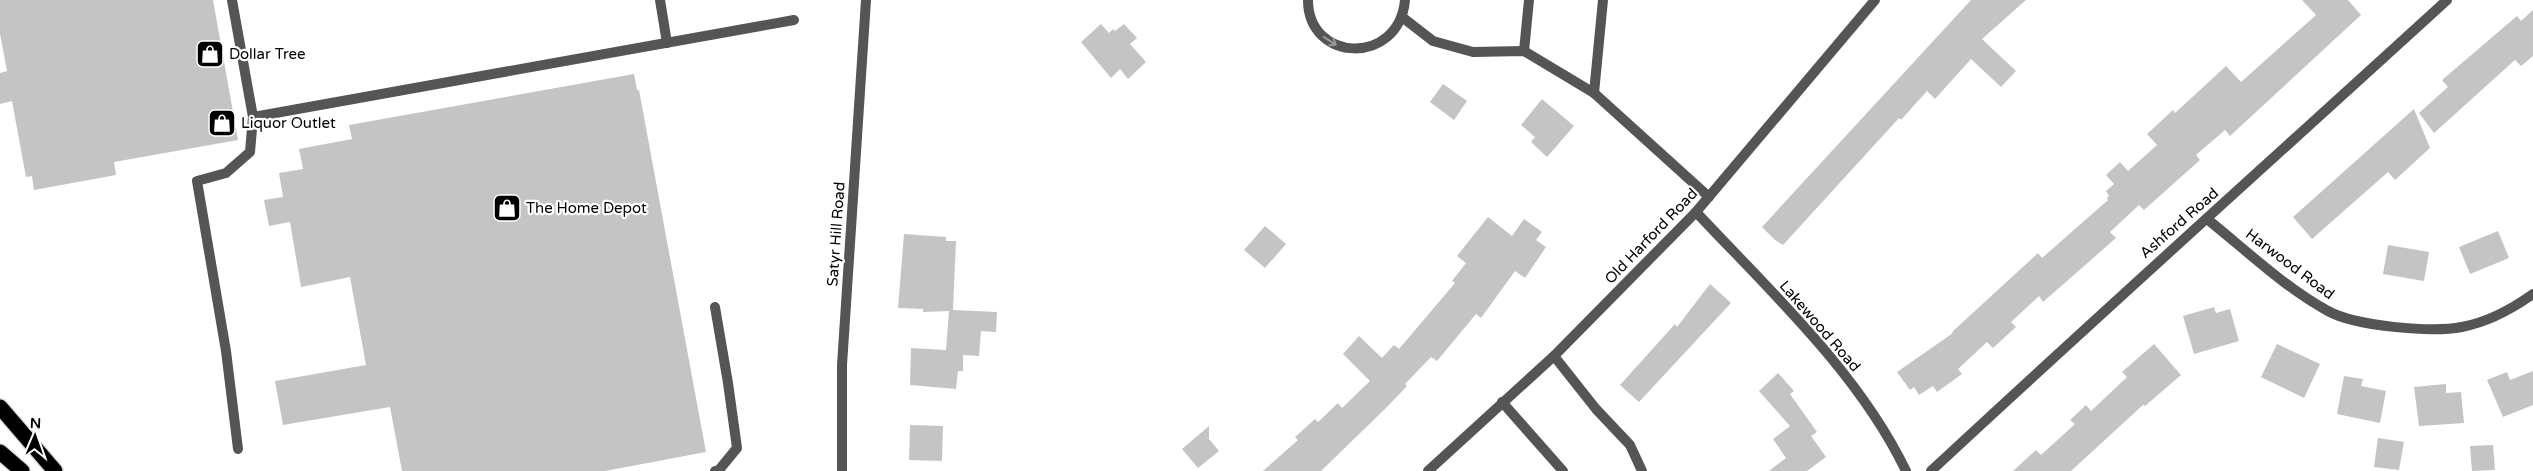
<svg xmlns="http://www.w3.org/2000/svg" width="2533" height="471" font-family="'Varela Round',sans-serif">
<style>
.building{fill:#c4c4c4}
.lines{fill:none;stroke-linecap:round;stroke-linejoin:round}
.motorway-casing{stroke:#dbdbdb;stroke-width:18}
.service{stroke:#555;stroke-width:10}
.minor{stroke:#555;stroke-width:10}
.tertiary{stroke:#555;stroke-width:10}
.motorway{stroke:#000;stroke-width:15}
.oneway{stroke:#999}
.labels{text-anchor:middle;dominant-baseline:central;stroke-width:4.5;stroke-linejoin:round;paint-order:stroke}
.poi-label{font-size:15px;fill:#000;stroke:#fff;text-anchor:start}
.street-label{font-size:15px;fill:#000;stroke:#fff}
</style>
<rect width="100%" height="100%" fill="#fff"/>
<g class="building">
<polygon points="0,0 213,0 238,140 114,162 116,175 34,190 32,176 26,177 12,101 0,104 0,73 7,71 0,34"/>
<polygon points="1971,0 2026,0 1982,39 2016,71 2001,87 1971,59 1935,99 1927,91 1901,120 1899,118 1783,245 1775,240 1762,227"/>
<polygon points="2302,0 2348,0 2361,15 2230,136 2225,130 2196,155 2200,160 2144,210 2139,205 2110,232 2116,238 2043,302 2039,296 2011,322 2016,327 1993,348 1987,342 1958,369 1962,374 1937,392 1933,386 1919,395 1914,387 1910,390 1897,372 1953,333 1952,332 2038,253 2042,258 2108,200 2107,198 2109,196 2106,191 2114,184 2106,175 2120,162 2128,171 2157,145 2147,134 2173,110 2175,113 2226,66 2241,82 2316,15"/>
<polygon points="2533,10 2533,56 2521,66 2515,60 2434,133 2419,113 2448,87 2442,80 2517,16 2521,21"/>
<polygon points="1101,24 1109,33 1113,29 1115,31 1124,24 1137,38 1130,44 1146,62 1128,79 1120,69 1111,78 1081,42"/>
<polygon points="634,74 637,90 639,90 706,452 605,471 402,471 390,407 283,425 275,381 366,365 350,277 301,287 290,222 269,226 264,200 283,197 279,173 303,169 299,149 352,139 349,125"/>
<polygon points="1443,84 1467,101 1454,120 1430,102"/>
<polygon points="1542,99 1574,126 1547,157 1531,142 1535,137 1521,125"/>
<polygon points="2414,109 2430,148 2395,180 2388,172 2312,239 2293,217"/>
<polygon points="1488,217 1512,236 1524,219 1542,232 1536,240 1546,247 1525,278 1515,271 1481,318 1476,314 1437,361 1431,357 1405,384 1407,386 1386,408 1321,471 1263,471 1298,440 1295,437 1315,419 1318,422 1338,403 1342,408 1370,381 1343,354 1359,336 1382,358 1394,345 1399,349 1455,283 1452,281 1466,263 1457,256"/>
<polygon points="1265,226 1286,244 1265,268 1244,250"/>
<polygon points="2498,231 2509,258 2470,274 2459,247"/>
<polygon points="904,234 946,237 946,241 956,241 953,310 997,312 996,332 981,331 979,356 963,355 963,371 958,371 956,389 910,385 911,348 946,350 949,311 923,312 923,309 898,308"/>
<polygon points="2388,245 2429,252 2424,281 2383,274"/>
<polygon points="1710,284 1731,303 1639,402 1620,385 1675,324 1677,327"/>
<polygon points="2214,307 2216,313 2230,309 2239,341 2194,354 2183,316"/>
<polygon points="2154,344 2181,375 2145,406 2143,405 2071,471 2013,471 2036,450 2041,455 2075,424 2070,420 2086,405 2091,411 2127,377 2122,372"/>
<polygon points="2277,344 2320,364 2304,398 2261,377"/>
<polygon points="2533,371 2533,405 2503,417 2487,380 2507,372 2510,380"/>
<polygon points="1778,373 1794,391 1790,394 1817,432 1811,436 1826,457 1807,471 1769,471 1786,458 1773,439 1790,426 1759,391"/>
<polygon points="2344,376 2363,379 2361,386 2386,391 2380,423 2337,414"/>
<polygon points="2446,384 2446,393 2461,392 2464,423 2419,426 2414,387"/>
<polygon points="910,425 943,426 942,461 909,460"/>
<polygon points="1209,426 1209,439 1219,451 1198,468 1182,449"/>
<polygon points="2378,438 2404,442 2399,470 2374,467"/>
<polygon points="2493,445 2495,470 2472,471 2470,446"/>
</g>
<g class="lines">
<g class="motorway-casing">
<g id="motorway">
<polyline points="0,407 55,471"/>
<polyline points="0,452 22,471"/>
</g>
</g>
<g class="service">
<polyline points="232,0 253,117 250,152 226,173 197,181 226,351 238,449"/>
<polyline points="660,0 667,43"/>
<path d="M1308 0C1308 63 1399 66 1405 0"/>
<polyline points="1402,17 1433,41 1473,52 1524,51 1594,93 1709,197"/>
<polyline points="1524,51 1529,0"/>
<polyline points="1594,93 1603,0"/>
<polyline points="253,117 794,20"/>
<polyline points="1554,356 1596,409 1630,445 1642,471"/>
<polyline points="1502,402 1563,471"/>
<polyline points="715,471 719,470 737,448 728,383 715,307"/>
</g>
<g class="minor">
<path d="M1696 212C1770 291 1859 373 1906 471"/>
<path d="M2207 219C2246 250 2284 287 2328 311 2355 326 2431 333 2462 327 2488 322 2512 309 2533 294"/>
<path d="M1931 471C2102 312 2275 157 2447 0"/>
</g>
<g class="tertiary">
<polyline points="842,471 842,365 866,0"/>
<polyline points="1428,471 1554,356 1696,212 1875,0"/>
</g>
<use href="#motorway" class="motorway"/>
</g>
<defs><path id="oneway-shaft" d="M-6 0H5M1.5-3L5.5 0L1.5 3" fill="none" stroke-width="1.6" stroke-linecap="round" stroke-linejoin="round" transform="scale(1.25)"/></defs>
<use class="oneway" href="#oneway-shaft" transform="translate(1330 41) rotate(33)"/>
<defs>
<g id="shop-square" transform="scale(1.4375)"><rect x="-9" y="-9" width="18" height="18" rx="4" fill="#000" stroke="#fff"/><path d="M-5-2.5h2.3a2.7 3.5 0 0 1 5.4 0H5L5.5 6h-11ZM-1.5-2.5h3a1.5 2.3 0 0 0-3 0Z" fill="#fff"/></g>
</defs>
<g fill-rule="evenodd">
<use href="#shop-square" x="210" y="54"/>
<use href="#shop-square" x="222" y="123"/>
<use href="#shop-square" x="507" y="208"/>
</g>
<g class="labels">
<g class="poi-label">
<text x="229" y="54">Dollar Tree</text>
<text x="241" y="123">Liquor Outlet</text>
<text x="526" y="208">The Home Depot</text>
</g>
<g class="street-label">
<text transform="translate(2179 223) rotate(-41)">Ashford Road</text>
<text transform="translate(836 234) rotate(-86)">Satyr Hill Road</text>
<text transform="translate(1651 236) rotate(-46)">Old Harford Road</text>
<text transform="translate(2290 264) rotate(37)">Harwood Road</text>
<text transform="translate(1820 326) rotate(49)">Lakewood Road</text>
</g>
</g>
<g transform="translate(35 436) rotate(2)" stroke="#ffffff" stroke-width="4" paint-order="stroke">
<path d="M0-4L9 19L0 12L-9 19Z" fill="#000000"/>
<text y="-8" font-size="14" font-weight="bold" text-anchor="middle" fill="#000000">N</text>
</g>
</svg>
